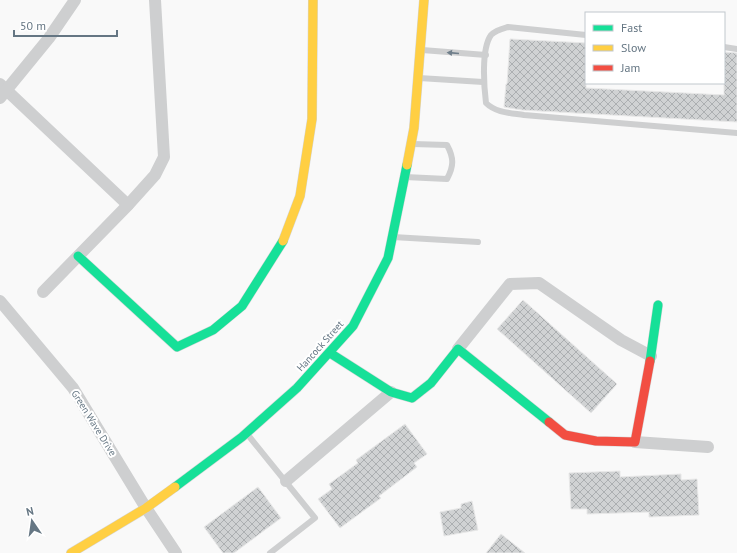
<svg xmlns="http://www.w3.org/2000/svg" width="737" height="553" font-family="'PT Sans',sans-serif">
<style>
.building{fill:url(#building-cross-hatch);stroke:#e8e8e8}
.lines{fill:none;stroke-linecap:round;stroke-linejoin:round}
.fast-casing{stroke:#d5d6d7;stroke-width:10}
.slow-casing{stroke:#d5d6d7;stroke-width:10}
.jam-casing{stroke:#d5d6d7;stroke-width:10}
.lane{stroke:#cecfd0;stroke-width:6}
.street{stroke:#cecfd0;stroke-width:12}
.fast{stroke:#16e098;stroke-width:9}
.slow{stroke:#ffcf43;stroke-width:9}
.jam{stroke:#f24e42;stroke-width:9}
.oneway{fill:#707f8b}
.labels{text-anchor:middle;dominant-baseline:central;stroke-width:4;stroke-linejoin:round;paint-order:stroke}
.street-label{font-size:10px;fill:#657683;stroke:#fff}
</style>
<defs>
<pattern id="building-cross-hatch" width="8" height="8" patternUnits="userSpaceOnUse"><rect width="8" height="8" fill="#d0d2d3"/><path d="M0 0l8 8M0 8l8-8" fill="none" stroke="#acafb1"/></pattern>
</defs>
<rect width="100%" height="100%" fill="#f9f9f9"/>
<g class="building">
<polygon points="510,39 586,43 586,88 724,95 724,52 737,53 737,122 522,110 504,107 506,84 507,84"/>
<polygon points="523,300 617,384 591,413 497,329"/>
<polygon points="405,424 427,454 414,463 417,467 379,496 381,498 340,528 318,499 332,489 329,484 358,463 356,460"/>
<polygon points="620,471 620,477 681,474 681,480 697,479 699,515 649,517 649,512 587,514 587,509 571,509 569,473"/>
<polygon points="258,487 281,518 234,553 223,553 204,527"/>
<polygon points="472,501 478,530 444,536 440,512 461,508 461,504"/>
<polygon points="501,534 525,553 486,553"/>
</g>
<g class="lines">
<g class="fast-casing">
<g id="fast">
<polyline points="78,256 177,347 213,330 242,306 283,241"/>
<polyline points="330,353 391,392 412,398 431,383 458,349 549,422"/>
<polyline points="650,361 658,305"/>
<polyline points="175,487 242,437 297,388 353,326 388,258 407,165"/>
</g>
</g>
<g class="slow-casing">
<g id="slow">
<polyline points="407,165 414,128 424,0"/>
<polyline points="283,241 300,196 312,119 313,0"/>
<polyline points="71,553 146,508 175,487"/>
</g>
</g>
<g class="jam-casing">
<polyline id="jam" points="549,422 565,435 596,441 635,442 650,361"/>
</g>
<g class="lane">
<path d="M586 35 508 27C501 29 496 30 491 35 481 49 484 87 486 103 496 113 511 113 524 115L737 133"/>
<polyline points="724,47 737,49"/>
<polyline points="422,50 486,55"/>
<polyline points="419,78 483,82"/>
<path d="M405 177 447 179C454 166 454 158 447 145L413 144"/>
<polyline points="393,237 478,242"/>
<polyline points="248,435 315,518 270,553"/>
</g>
<g class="street">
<polyline points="0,84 128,205"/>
<polyline points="0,98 49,38 75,0"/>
<polyline points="43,292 128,205 155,175 164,157 155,0"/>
<polyline points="0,301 73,388 146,508 176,553"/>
<polyline points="458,349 510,284 539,283 621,340 651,356"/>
<polyline points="635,442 708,447"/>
<polyline points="286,481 391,392"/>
</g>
<use href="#fast" class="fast"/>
<use href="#slow" class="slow"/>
<use href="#jam" class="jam"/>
</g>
<defs><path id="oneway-solid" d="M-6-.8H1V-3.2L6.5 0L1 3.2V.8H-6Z"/></defs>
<use class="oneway" href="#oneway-solid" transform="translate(453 53) rotate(-175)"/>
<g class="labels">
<g class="street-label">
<text transform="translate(320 346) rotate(-48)">Hancock Street</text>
<text transform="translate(94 423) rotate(58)">Green Wave Drive</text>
</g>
</g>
<rect x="585" y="12" width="140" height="72" fill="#ffffff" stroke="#c1c8cd"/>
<rect x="593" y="25" width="20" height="6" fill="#16e098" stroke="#c1c8cd"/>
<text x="621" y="32" font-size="12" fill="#657683">Fast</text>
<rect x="593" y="45" width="20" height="6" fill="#ffcf43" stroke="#c1c8cd"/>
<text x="621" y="52" font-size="12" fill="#657683">Slow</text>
<rect x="593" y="65" width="20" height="6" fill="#f24e42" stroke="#c1c8cd"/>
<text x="621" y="72" font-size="12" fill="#657683">Jam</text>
<g transform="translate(32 521) rotate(347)" stroke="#ffffff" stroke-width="3" paint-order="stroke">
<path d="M0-3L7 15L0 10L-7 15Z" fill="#657683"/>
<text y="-6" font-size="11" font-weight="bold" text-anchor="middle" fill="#657683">N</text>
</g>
<path d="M14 30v6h103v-6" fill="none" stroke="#657683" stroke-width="2"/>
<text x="20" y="30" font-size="12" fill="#657683" stroke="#ffffff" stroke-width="3" paint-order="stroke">50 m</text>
</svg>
